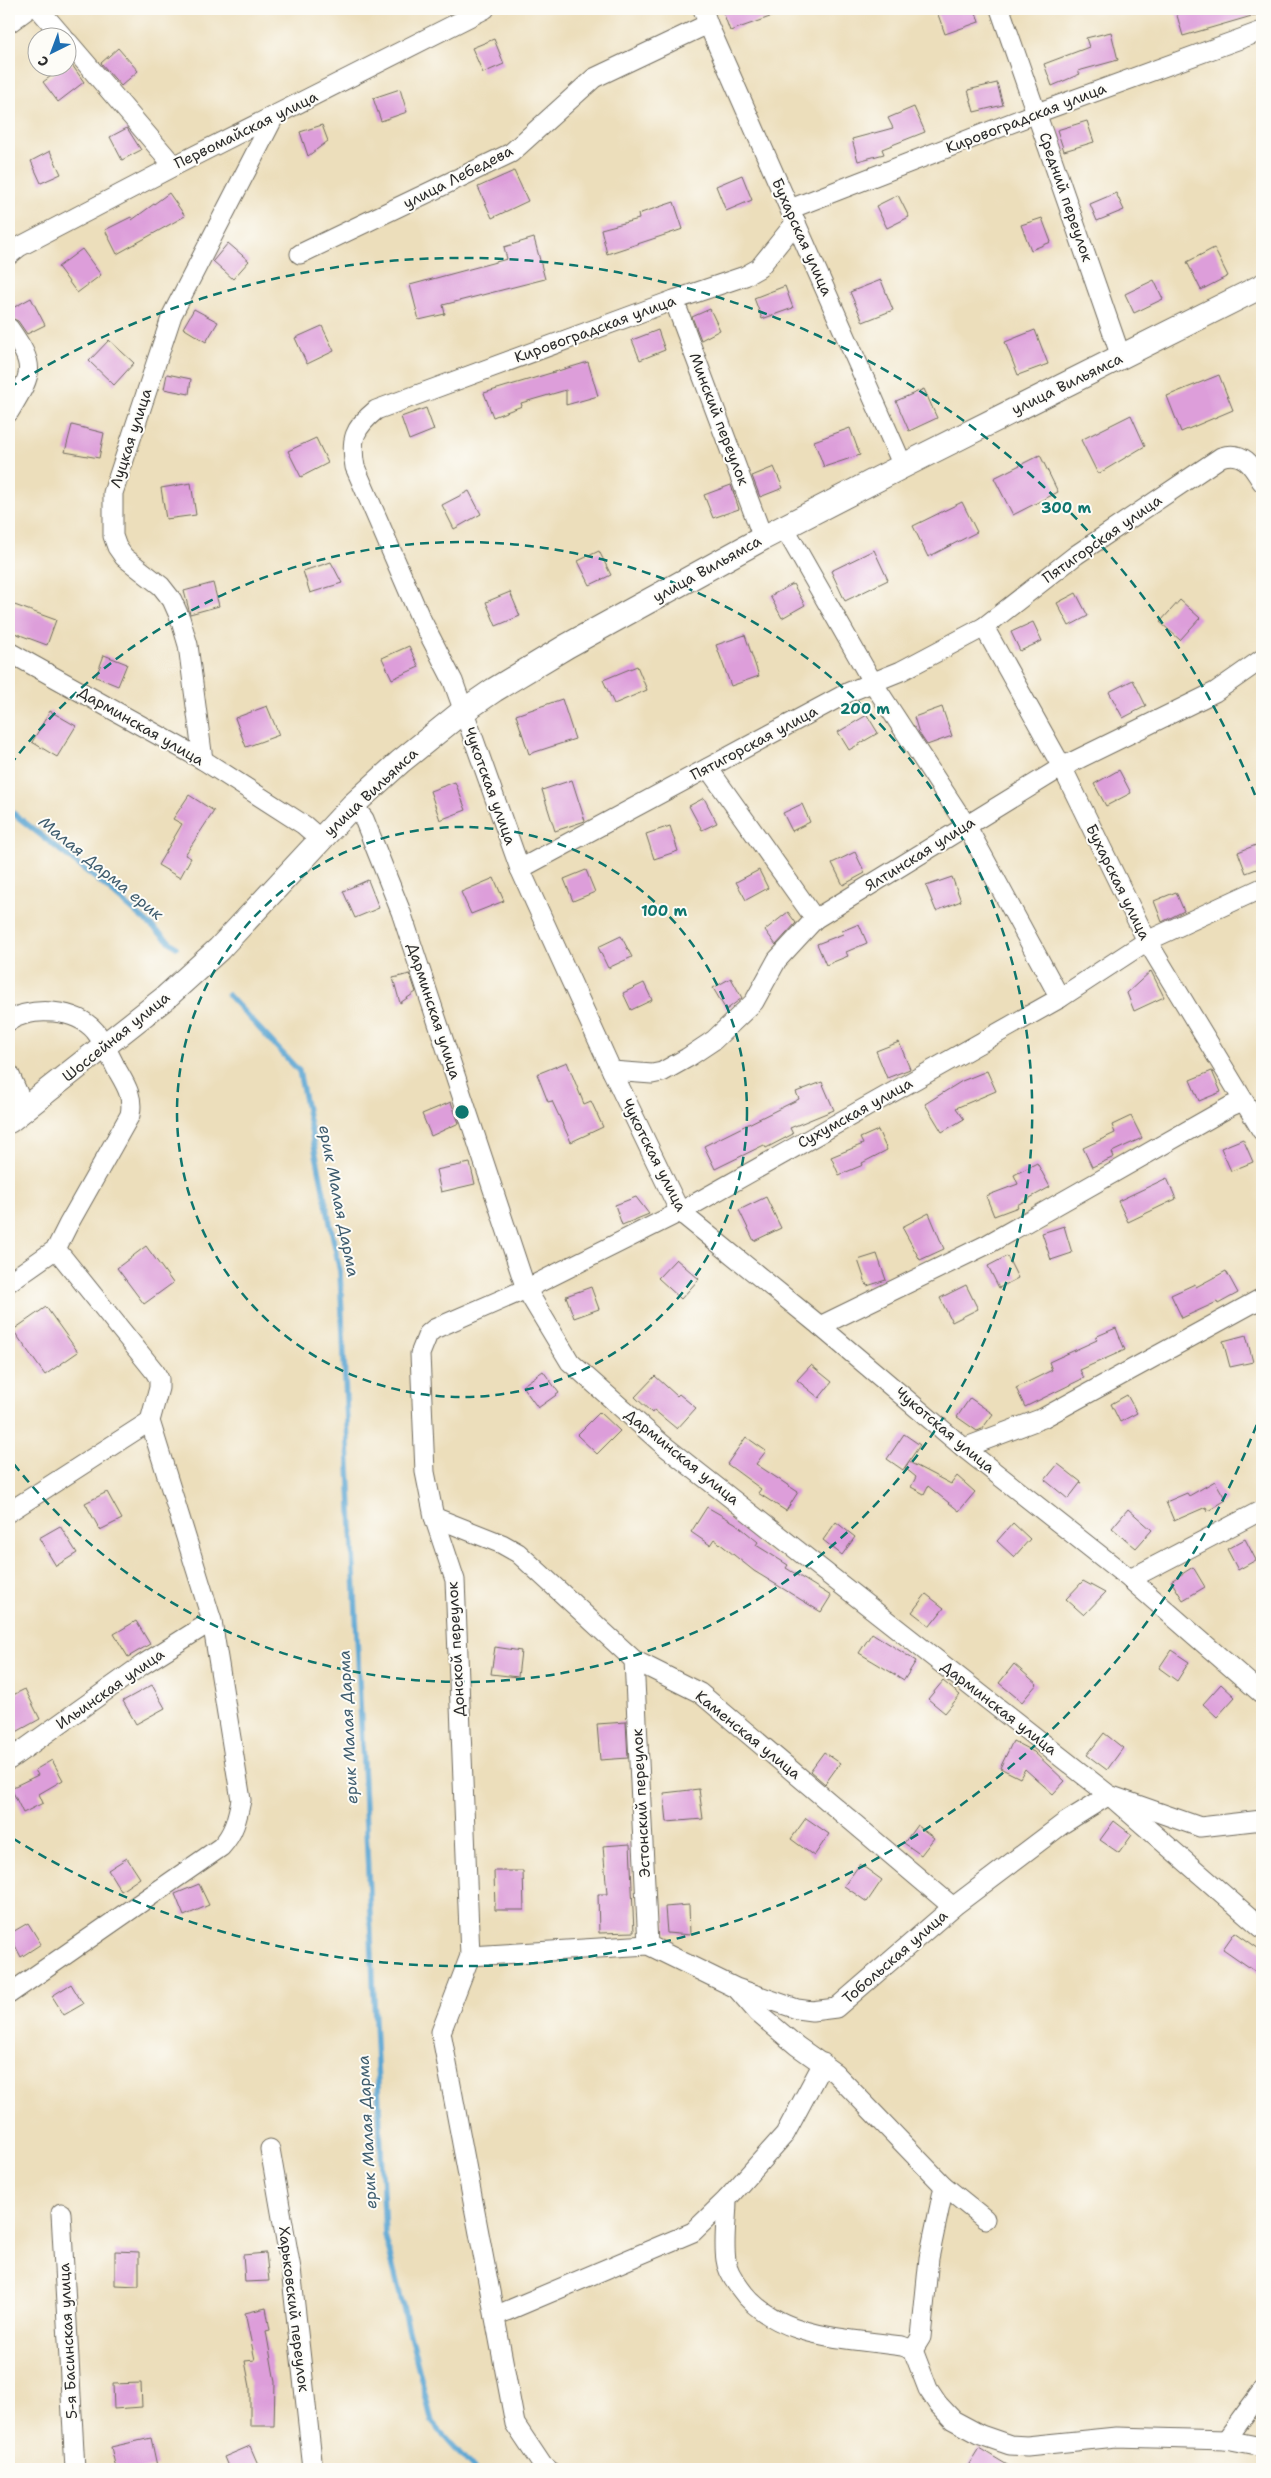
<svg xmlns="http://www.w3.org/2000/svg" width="1271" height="2478" font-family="'Shantell Sans',sans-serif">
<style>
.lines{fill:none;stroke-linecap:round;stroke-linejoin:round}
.stream{stroke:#5aa5d2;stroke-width:5.5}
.building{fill:#dd9eda}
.minor-casing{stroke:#6f6a5d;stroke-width:21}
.major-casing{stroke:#6f6a5d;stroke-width:26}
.minor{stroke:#fff;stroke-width:19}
.major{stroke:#fff;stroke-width:24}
.ring{fill:none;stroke:#0f766e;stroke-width:2.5;stroke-dasharray:9 6}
.labels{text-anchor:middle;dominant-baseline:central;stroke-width:4;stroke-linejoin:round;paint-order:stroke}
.street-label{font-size:15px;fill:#2b2b2b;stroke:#fdfcf7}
.water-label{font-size:16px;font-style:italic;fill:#3e5c6e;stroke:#fdfcf7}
.centre{fill:#0f766e;stroke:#fdfcf7;stroke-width:2.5}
.ring-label{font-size:15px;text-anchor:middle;font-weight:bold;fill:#0f766e;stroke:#fdfcf7;stroke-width:4;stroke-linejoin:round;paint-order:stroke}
</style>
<rect width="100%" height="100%" fill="#fdfcf7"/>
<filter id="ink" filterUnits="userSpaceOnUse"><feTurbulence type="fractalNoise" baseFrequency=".02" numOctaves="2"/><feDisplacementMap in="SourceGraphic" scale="10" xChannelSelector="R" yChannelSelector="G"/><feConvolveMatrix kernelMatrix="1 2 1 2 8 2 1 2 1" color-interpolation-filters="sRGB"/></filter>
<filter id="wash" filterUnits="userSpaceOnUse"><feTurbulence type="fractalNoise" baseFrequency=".0096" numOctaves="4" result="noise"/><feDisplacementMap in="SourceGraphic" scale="20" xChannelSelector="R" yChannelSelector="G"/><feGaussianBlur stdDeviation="1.12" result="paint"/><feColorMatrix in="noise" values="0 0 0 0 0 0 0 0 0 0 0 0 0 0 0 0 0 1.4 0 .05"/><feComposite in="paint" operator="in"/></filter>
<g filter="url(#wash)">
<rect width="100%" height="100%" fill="#ecdebb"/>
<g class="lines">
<g class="stream">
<polyline points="9,810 94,877 176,947"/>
<polyline points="228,995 299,1071 340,1272 385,2235 432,2422 474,2469"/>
</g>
</g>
<g id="blocks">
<g class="building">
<polygon points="722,9 787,9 787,11 730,31"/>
<polygon points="936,9 975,9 979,22 945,34"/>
<polygon points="1189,9 1261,9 1262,13 1183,36 1176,12"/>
<polygon points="1111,32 1118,60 1078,71 1080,74 1052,86 1044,64 1089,47 1086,38"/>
<polygon points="494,39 504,64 483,73 472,48"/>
<polygon points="118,48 138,71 121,86 101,63"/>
<polygon points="70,62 84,82 58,102 43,82 62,68 68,68"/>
<polygon points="997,83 1003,105 974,112 968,90"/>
<polygon points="400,89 407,112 381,121 373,98"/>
<polygon points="914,107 925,132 882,149 884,154 858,161 852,139 893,128 888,118"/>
<polygon points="1087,121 1094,142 1064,151 1057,130"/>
<polygon points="322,125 328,141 308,156 300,132"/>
<polygon points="127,128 141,150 122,160 110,137"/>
<polygon points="50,151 61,174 41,183 31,161"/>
<polygon points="514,171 528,201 492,218 478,187"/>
<polygon points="742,175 752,200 726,211 716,186"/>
<polygon points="169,193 185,216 117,254 105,230 131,217 132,220"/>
<polygon points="1116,193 1124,210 1097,221 1090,204"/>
<polygon points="898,195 909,217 887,228 876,206"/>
<polygon points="674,202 683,229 607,254 601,229 639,219 638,214"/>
<polygon points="1042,218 1051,242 1031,250 1021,225"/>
<polygon points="534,238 545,279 443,305 445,314 419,320 410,285 507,259 504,247"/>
<polygon points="228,243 249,261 233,279 213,261"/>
<polygon points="1214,248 1228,276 1201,290 1187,262"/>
<polygon points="82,249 101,275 77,293 58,267"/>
<polygon points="881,280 893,310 863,322 850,292"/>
<polygon points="1154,280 1163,299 1134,313 1125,294"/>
<polygon points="785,286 793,308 762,319 754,298"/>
<polygon points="31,298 45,325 27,334 18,321 9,317 9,310"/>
<polygon points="194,309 218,322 206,342 183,328"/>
<polygon points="710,309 720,330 701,340 692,317"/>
<polygon points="322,326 334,351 307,364 295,338"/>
<polygon points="658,330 665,350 640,360 632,340"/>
<polygon points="1035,330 1048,364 1018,375 1005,342"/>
<polygon points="109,340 134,363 114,385 89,361"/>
<polygon points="588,362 598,396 566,405 566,390 521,403 522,406 493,417 484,393"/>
<polygon points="167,374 191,379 189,394 164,389"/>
<polygon points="1219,375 1233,410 1181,432 1167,396"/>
<polygon points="924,389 937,418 909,431 896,401"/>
<polygon points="426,408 434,430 409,440 401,417"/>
<polygon points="1131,415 1145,446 1098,474 1081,440"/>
<polygon points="72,425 104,433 99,458 65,452"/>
<polygon points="850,428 860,455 824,467 814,441"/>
<polygon points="316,438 328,463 301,477 288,451"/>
<polygon points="1040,455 1058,492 1013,515 994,478"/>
<polygon points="774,467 783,488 760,497 752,476"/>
<polygon points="191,483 196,515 166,519 161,488"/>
<polygon points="731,485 739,509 713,518 704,495"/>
<polygon points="469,491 481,514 454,529 442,505"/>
<polygon points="962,502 977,532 928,557 913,526"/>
<polygon points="874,550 888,580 845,601 831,571"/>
<polygon points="599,551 611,575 590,585 578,561"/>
<polygon points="331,562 342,583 310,593 303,571"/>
<polygon points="213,583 219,606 190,614 184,591"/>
<polygon points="793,584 805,605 782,618 770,596"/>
<polygon points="510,592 520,616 496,626 486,602"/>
<polygon points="1076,593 1088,616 1069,626 1057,603"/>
<polygon points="1180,600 1200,618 1180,640 1160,622"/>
<polygon points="9,603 56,620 47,645 9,631"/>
<polygon points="1033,622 1042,641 1020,651 1011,632"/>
<polygon points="745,635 759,676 731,686 716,645"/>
<polygon points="409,646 419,667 392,679 382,658"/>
<polygon points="104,655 127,664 118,686 96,677"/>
<polygon points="637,666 647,690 614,704 603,680"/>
<polygon points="1133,680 1146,706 1123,718 1109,692"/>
<polygon points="562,699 575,739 529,754 516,715"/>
<polygon points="267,706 279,735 246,747 235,718"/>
<polygon points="942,707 952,736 927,745 919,733 914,717"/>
<polygon points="50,711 76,726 57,757 32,742"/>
<polygon points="867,715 878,733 849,750 838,732"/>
<polygon points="1119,770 1131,793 1106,806 1094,784"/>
<polygon points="572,780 585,821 555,831 542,790"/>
<polygon points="455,782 466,810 440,820 430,791"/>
<polygon points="189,795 214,811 185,855 191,858 180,878 158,865 182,824 173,819"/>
<polygon points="704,798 717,823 702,830 689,806"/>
<polygon points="802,804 810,822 792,831 783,813"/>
<polygon points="670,826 678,851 654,859 646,834"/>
<polygon points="1256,845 1262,867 1246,873 1238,852"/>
<polygon points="855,852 865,873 843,885 832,863"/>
<polygon points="586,870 595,892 573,901 564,879"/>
<polygon points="759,870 768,888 746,900 736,882"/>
<polygon points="952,877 961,901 936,911 926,886"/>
<polygon points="494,878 504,901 471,914 461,892"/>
<polygon points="368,880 379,908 355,918 343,891"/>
<polygon points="1176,892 1184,911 1162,922 1154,901"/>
<polygon points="788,912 796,923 776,945 765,930"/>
<polygon points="859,924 867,943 846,952 848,956 826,965 817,944 843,934 842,931"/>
<polygon points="621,936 632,957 608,968 598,947"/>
<polygon points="1151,971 1164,997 1134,1011 1127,993"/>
<polygon points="410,974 416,992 400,1003 393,978"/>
<polygon points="731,978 742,998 726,1010 713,988"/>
<polygon points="644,983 652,1000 631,1010 623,993"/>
<polygon points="899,1042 910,1069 887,1078 876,1051"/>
<polygon points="567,1062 584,1104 591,1101 603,1127 571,1142 552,1101 548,1102 537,1074"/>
<polygon points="987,1071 996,1091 956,1108 964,1119 942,1132 925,1104 962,1081"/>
<polygon points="1212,1071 1221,1092 1199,1101 1190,1080"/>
<polygon points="822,1082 834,1110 790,1128 793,1134 766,1148 764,1145 715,1169 704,1146 799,1099 796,1092"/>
<polygon points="451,1102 459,1123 431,1136 422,1114"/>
<polygon points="1131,1116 1142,1138 1112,1152 1114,1157 1092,1167 1083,1148 1115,1133 1112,1125"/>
<polygon points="878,1130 887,1150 862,1163 863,1165 839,1175 831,1157 863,1144 860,1138"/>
<polygon points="1243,1139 1253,1162 1231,1171 1221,1148"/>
<polygon points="470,1163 475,1184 441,1192 436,1170"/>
<polygon points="1037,1163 1050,1187 1017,1205 1018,1207 994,1216 986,1196 1018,1184 1014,1175"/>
<polygon points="1167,1178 1176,1199 1128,1222 1118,1201"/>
<polygon points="636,1197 649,1214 622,1225 615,1205"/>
<polygon points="766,1197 781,1228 754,1241 739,1210"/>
<polygon points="929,1213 944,1249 920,1260 902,1227"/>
<polygon points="1064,1226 1072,1253 1051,1260 1042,1233"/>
<polygon points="146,1246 173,1283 144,1304 117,1268"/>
<polygon points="877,1254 886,1280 867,1286 858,1260"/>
<polygon points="1007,1256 1018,1278 999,1288 988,1266"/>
<polygon points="676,1259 699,1279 681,1299 658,1278"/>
<polygon points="1226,1271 1238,1293 1218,1304 1217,1302 1182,1318 1171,1295 1195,1284 1196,1287"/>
<polygon points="966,1285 978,1309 952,1322 940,1298"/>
<polygon points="591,1287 599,1309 574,1318 566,1296"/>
<polygon points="46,1307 78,1352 45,1375 13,1330"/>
<polygon points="1116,1328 1125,1350 1080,1370 1084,1378 1025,1407 1016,1388 1052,1370 1049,1362 1097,1340 1095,1337"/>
<polygon points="1246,1335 1253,1362 1230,1367 1223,1341"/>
<polygon points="811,1365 832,1382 819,1398 797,1380"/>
<polygon points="543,1371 559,1393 538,1408 522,1386"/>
<polygon points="655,1376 677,1396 679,1394 696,1408 677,1429 654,1410 652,1413 635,1397"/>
<polygon points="1127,1395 1137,1413 1120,1422 1111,1404"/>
<polygon points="970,1398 993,1414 982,1429 977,1431 957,1417"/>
<polygon points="600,1412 620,1431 597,1454 577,1435"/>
<polygon points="904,1434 920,1445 903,1470 887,1459"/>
<polygon points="746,1437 766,1451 756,1464 798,1492 786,1511 758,1493 761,1489 727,1464"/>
<polygon points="909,1462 951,1484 957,1476 975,1492 959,1511 928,1486 924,1494 911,1487 916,1477 905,1468"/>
<polygon points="1058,1464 1081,1482 1068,1499 1045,1480"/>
<polygon points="1215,1481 1226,1500 1208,1511 1206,1507 1174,1521 1166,1502 1187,1493 1189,1496"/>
<polygon points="107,1492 122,1519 100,1530 85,1503"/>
<polygon points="707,1507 735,1523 758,1542 756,1545 788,1565 786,1568 831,1596 821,1612 754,1571 714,1539 710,1545 691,1532"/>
<polygon points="1128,1509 1152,1530 1136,1548 1112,1528"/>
<polygon points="836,1522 855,1537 842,1555 823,1540"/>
<polygon points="1013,1523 1030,1539 1014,1557 997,1541"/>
<polygon points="60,1526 77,1553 56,1566 39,1538"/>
<polygon points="1245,1539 1256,1560 1238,1570 1227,1549"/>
<polygon points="1193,1567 1205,1587 1183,1600 1171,1581"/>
<polygon points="1083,1581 1105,1593 1084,1615 1066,1599"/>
<polygon points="926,1594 944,1608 930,1626 912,1612"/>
<polygon points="136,1621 150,1644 128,1657 114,1634"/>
<polygon points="872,1633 916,1661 904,1680 859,1653"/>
<polygon points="495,1647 521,1651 518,1677 491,1674"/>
<polygon points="1171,1650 1189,1662 1177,1681 1159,1668"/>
<polygon points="1014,1664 1037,1684 1022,1702 999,1683"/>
<polygon points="943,1681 960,1695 945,1713 928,1699"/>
<polygon points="1221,1684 1235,1697 1217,1717 1203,1704"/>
<polygon points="152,1685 165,1708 136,1724 123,1701"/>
<polygon points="25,1689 40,1719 9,1736 9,1697"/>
<polygon points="626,1722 628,1758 600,1760 597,1724"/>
<polygon points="1104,1733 1123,1748 1107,1770 1087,1755"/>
<polygon points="1013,1741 1034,1752 1065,1781 1053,1794 1025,1769 1020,1778 1000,1768"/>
<polygon points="824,1752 840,1763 825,1784 810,1771"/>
<polygon points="52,1760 63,1780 39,1794 43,1803 23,1813 11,1788 38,1775 35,1770"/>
<polygon points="699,1789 703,1819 667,1822 664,1793"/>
<polygon points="806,1818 829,1834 814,1856 791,1839"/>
<polygon points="1114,1821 1132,1835 1119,1853 1100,1840"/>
<polygon points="917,1825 934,1838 921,1855 904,1843"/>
<polygon points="630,1844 634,1932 599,1933 598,1894 607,1894 603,1846"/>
<polygon points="127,1858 140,1878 121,1891 108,1870"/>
<polygon points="860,1864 882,1880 867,1902 844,1886"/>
<polygon points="494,1871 523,1871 524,1910 495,1910"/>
<polygon points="199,1884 209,1905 184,1916 175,1894"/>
<polygon points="689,1905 690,1935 667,1933 665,1907"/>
<polygon points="28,1923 41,1944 21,1957 9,1934"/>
<polygon points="1235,1932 1262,1951 1262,1976 1223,1949"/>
<polygon points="71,1984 83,2004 64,2015 52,1996"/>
<polygon points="115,2251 139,2252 139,2286 115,2285"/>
<polygon points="266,2253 269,2281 245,2282 243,2255"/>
<polygon points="266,2308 270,2330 266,2331 275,2382 274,2426 250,2426 250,2387 245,2361 255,2360 245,2313"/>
<polygon points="141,2383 142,2407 114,2409 113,2384"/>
<polygon points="151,2438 157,2466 143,2469 116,2469 111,2447"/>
<polygon points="250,2446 260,2469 229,2469 224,2457"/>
<polygon points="979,2448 1014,2469 966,2469"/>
</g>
</g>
</g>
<g filter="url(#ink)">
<use href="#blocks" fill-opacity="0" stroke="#6f6a5d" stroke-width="1"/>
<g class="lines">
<g class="minor-casing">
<g id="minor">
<polyline points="39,9 64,38"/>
<polyline points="703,9 708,24 903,466"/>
<polyline points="1000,9 1121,357"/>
<polyline points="9,23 28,9"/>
<polyline points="68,42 174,166"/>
<polyline points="790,209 1037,113 1262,31"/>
<path d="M796 222 759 268 745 276 674 300 376 410C354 428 350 439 355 467L419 615 453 681 520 869 612 1071 680 1212 820 1326 964 1448 1130 1579 1262 1694"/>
<polyline points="300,254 511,153 594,78 708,24"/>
<polyline points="9,255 19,247 174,166 485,9"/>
<polyline points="674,300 763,538"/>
<path d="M9 328C37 368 33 372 9 412"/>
<polyline points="784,527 873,683 966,825 1060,998"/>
<polyline points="984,627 1062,767 1147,941 1262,1131"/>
<polyline points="9,652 203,760 304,825 320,839"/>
<polyline points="203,760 188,645 180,618 172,600 161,586 124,557 117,547 113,536 113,493 172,315 274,117"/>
<polyline points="708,768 815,919"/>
<polyline points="353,805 364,819 401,912 526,1289 570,1362 662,1444 1109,1795 1262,1928"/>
<path d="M520 869 849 692 901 671 984 627 1076 555 1221 457C1243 450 1252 465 1262 482"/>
<path d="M9 1021C33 1006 76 1009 95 1031 104 1042 110 1056 116 1068 125 1084 134 1096 130 1115L68 1225 56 1249 9 1282"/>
<polyline points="612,1071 652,1074 662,1072 687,1058 714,1040 754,1002 777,960 815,919 1062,767 1215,692 1262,659"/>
<polyline points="9,1073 25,1109"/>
<polyline points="820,1326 988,1244 1231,1106 1243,1101"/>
<polyline points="964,1448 1043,1418 1262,1298"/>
<polyline points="9,1512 150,1421"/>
<polyline points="434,1517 502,1544 518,1553 634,1660 700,1693 953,1907"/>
<polyline points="1130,1579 1262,1510"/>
<polyline points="634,1660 648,1945"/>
<polyline points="9,1760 142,1665 212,1621"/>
<polyline points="470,1956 648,1945 736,1988 797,2009 812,2011 836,2008 953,1907 1064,1823 1109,1795 1200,1827 1262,1820"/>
<polyline points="737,1989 758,2013 797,2046 835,2073 944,2186 985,2219"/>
<path d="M9 1994 221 1847C234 1833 237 1819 241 1800L212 1621 150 1421 159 1388V1379L155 1372 56 1249"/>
<polyline points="270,2149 291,2269 313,2469"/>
<path d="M727 2199C727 2218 723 2241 726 2260 727 2270 733 2279 739 2287 774 2339 847 2338 902 2346L913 2350 928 2389 938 2404 953 2420 981 2435 1010 2445 1027 2446 1116 2437 1226 2440 1262 2447"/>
<polyline points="61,2213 75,2469"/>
<polyline points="495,2316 693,2232 727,2199 785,2134 823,2063"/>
<polyline points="913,2350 921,2337 929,2258 944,2186"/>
<polyline points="1226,2440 1262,2391"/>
<polyline points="548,2469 543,2466 515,2424 441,2032 470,1956 455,1580 434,1517 425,1472 420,1354 428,1334 434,1329 526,1289 680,1212 1060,998 1147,941 1262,888"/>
</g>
</g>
<g class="major-casing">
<polyline id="major" points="9,1121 165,998 219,949 353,805 400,762 462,712 494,690 567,646 763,538 903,466 1262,286"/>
</g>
<use href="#minor" class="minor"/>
<use href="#major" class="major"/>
</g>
</g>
<g class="ring">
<circle cx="462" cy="1112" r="285"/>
<path d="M10 765A570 570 0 1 1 10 1459"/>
<path d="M1262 1411A854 854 0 0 1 9 1836M9 388A854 854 0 0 1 1262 813"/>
</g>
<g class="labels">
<g class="street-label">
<text transform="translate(1026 118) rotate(-21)">Кировоградская улица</text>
<text transform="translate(246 130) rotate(-26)">Первомайская улица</text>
<text transform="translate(458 177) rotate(-27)">улица Лебедева</text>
<text transform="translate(1066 197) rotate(71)">Средний переулок</text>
<text transform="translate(802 237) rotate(66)">Бухарская улица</text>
<text transform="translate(595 329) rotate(-20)">Кировоградская улица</text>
<text transform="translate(1067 384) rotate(-26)">улица Вильямса</text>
<text transform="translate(719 419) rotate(69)">Минский переулок</text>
<text transform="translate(131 438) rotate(-72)">Луцкая улица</text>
<text transform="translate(1102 539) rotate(-35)">Пятигорская улица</text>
<text transform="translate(707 569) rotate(-29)">улица Вильямса</text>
<text transform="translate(141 726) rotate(30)">Дарминская улица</text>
<text transform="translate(754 743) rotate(-28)">Пятигорская улица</text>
<text transform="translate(490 786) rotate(70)">Чукотская улица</text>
<text transform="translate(371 792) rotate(-43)">улица Вильямса</text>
<text transform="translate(920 854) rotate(-32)">Ялтинская улица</text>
<text transform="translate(1118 882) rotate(64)">Бухарская улица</text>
<text transform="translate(434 1011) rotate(72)">Дарминская улица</text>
<text transform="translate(116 1037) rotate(-39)">Шоссейная улица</text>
<text transform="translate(855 1113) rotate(-29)">Сухумская улица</text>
<text transform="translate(654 1155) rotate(63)">Чукотская улица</text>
<text transform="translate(945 1430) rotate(40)">Чукотская улица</text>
<text transform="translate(682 1457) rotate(39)">Дарминская улица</text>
<text transform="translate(456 1649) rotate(-93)">Донской переулок</text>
<text transform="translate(110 1689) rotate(-35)">Ильинская улица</text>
<text transform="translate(999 1708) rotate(38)">Дарминская улица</text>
<text transform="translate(748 1735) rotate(39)">Каменская улица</text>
<text transform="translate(641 1803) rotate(-93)">Эстонский переулок</text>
<text transform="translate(895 1957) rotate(-41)">Тобольская улица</text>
<text transform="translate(294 2309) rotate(83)">Харьковский переулок</text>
<text transform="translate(68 2341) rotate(-93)">5-я Басинская улица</text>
</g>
<g class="water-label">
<text transform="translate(101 868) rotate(39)">Малая Дарма ерик</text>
<text transform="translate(339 1201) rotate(79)">ерик Малая Дарма</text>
<text transform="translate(348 1727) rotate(-93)">ерик Малая Дарма</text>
<text transform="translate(367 2132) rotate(-93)">ерик Малая Дарма</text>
</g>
</g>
<circle cx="462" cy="1112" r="8" class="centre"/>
<g class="ring-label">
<text x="1066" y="513">300 m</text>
<text x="865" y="714">200 m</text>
<text x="664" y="916">100 m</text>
</g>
<rect width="1271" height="2478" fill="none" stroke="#fdfcf7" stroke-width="30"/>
<g transform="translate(52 52) rotate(222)"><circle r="24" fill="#fdfcf7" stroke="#a9a8a5"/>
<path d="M0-4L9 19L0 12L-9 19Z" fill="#1f6fb2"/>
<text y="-8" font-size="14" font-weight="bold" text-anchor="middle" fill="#2b2b2b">С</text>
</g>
</svg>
